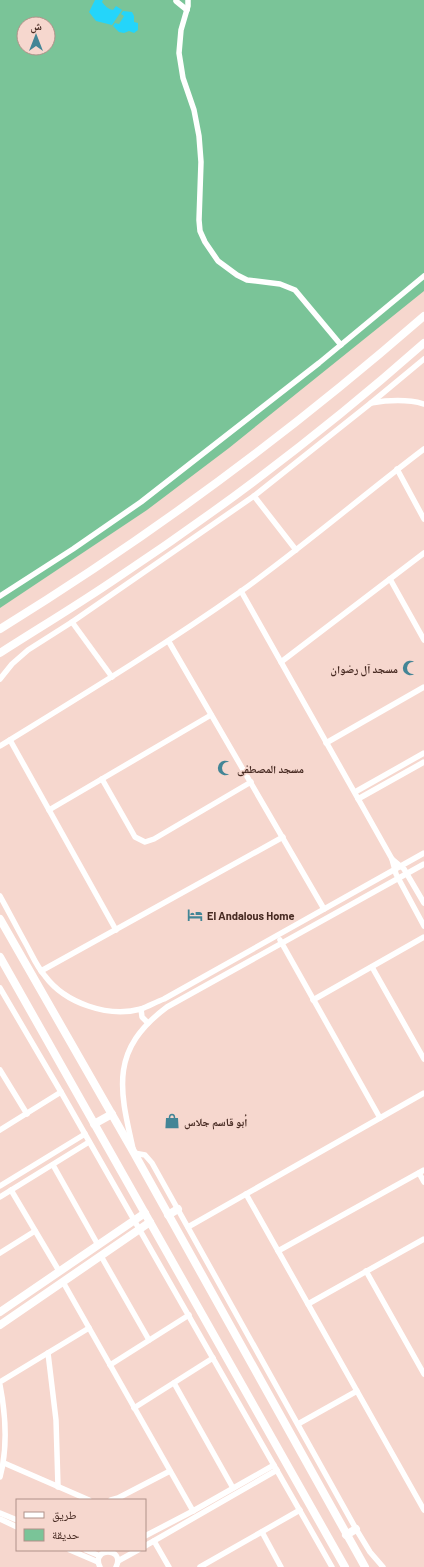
<svg xmlns="http://www.w3.org/2000/svg" width="424" height="1567" font-family="Barlow,'Noto Naskh Arabic',sans-serif">
<style>
.green{fill:#7ac498;fill-rule:evenodd}
.water{fill:#24d5fa}
.lines{fill:none;stroke-linecap:round;stroke-linejoin:round}
.street{stroke:#fff;stroke-width:5.5}
.secondary{stroke:#fff;stroke-width:8}
.labels{text-anchor:middle;dominant-baseline:central;stroke-width:3;stroke-linejoin:round;paint-order:stroke}
.poi-label{font-size:11px;font-weight:bold;fill:#472a22;stroke:#f6d7ce;text-anchor:start}
</style>
<rect width="100%" height="100%" fill="#f6d7ce"/>
<path class="green" d="M0 0H424V291L229 448 147 510 0 608ZM24 24H48V48H24Z"/>
<g class="water">
<path d="M95 0H103L102 2C105 6 108 9 113 10L116 6 122 10 112 25 96 21 89 12Z"/>
<polygon points="123,11 132,12 134,16 134,22 138,23 138,30 134,33 129,31 124,33 119,32 113,26 115,23 119,24 124,16 121,14"/>
</g>
<g class="lines">
<g class="street">
<polyline points="188,0 188,6 181,30 179,53 183,78 194,110 199,136 201,162 199,220 200,231 205,242 218,261 237,275 247,280 280,284 295,290 341,345"/>
<polyline points="176,1 187,10"/>
<path d="M371 403C389 400 407 399 424 404"/>
<polyline points="397,469 424,519"/>
<polyline points="254,496 296,550"/>
<polyline points="390,579 424,640"/>
<polyline points="241,591 392,859 396,874 424,926"/>
<polyline points="0,596 73,549 141,502 319,363 424,276"/>
<polyline points="72,622 112,677"/>
<polyline points="169,642 324,909"/>
<polyline points="281,662 424,553"/>
<polyline points="0,679 12,664 28,650 72,622 254,496 371,403 424,359"/>
<polyline points="10,740 116,930"/>
<polyline points="326,743 424,687"/>
<path d="M0 746C81 696 162 647 240 592 303 547 362 496 424 449"/>
<polyline points="102,779 135,837 145,842 154,839 251,782"/>
<polyline points="355,792 424,753"/>
<polyline points="358,799 424,762"/>
<polyline points="49,810 211,715"/>
<polyline points="392,859 404,869 424,903"/>
<path d="M0 896C9 912 17 928 26 944 32 955 37 967 45 976 65 1003 108 1018 141 1009 149 1006 156 1002 164 999L424 853"/>
<polyline points="280,940 380,1118"/>
<polyline points="372,967 424,1059"/>
<polyline points="41,971 283,837"/>
<polyline points="0,988 61,1092 332,1567"/>
<polyline points="313,1000 424,937"/>
<polyline points="141,1009 142,1017 148,1023"/>
<polyline points="0,1070 27,1114"/>
<polyline points="0,1130 61,1092"/>
<polyline points="53,1165 98,1245"/>
<polyline points="419,1173 424,1182"/>
<polyline points="0,1186 85,1134"/>
<polyline points="11,1190 59,1271"/>
<polyline points="246,1194 424,1510"/>
<polyline points="0,1197 89,1142"/>
<polyline points="188,1227 424,1093"/>
<polyline points="278,1251 424,1170"/>
<polyline points="0,1253 35,1231"/>
<polyline points="101,1256 149,1340"/>
<polyline points="366,1271 424,1374"/>
<polyline points="63,1282 193,1511"/>
<polyline points="308,1304 424,1239"/>
<polyline points="48,1353 56,1420 58,1487"/>
<polyline points="110,1365 189,1315"/>
<polyline points="0,1382 89,1328"/>
<polyline points="174,1383 233,1488"/>
<path d="M0 1385C6 1416 8 1447 0 1477"/>
<polyline points="134,1408 213,1358"/>
<polyline points="298,1424 357,1391"/>
<polyline points="4,1463 89,1500"/>
<polyline points="111,1500 118,1498 170,1471"/>
<polyline points="0,1513 17,1520"/>
<polyline points="0,1519 17,1527"/>
<polyline points="262,1532 281,1567"/>
<polyline points="145,1536 193,1511 274,1465"/>
<polyline points="154,1541 169,1567"/>
<polyline points="145,1546 277,1470"/>
<polyline points="70,1550 98,1562"/>
<polyline points="86,1550 100,1556"/>
<polyline points="118,1561 138,1550"/>
<path d="M100 1567C90 1547 126 1547 116 1567"/>
<polyline points="200,1567 300,1510"/>
<path d="M383 1567 370 1552 356 1529 152 1163 145 1155 134 1153C120 1091 108 1051 167 1007L424 864"/>
</g>
<g class="secondary">
<path d="M0 629C149 537 291 432 424 316"/>
<path d="M0 653C39 628 79 604 117 578 224 507 328 428 424 343"/>
<polyline points="0,919 134,1153 365,1567"/>
<polyline points="0,957 345,1567"/>
<polyline points="94,1124 112,1114"/>
<polyline points="168,1215 178,1209"/>
<polyline points="0,1312 145,1213"/>
<polyline points="0,1325 150,1222"/>
<polyline points="346,1535 356,1529"/>
</g>
</g>
<defs>
<g id="mosque-bare" transform="scale(1.2)"><path d="M3.5-4.9A6 6 0 1 0 3.5 4.9A5 5 0 1 1 3.5-4.9Z" fill="#438596" stroke="#f6d7ce" stroke-width="2.5" paint-order="stroke"/></g>
<g id="hotel-bare" transform="scale(1.2)"><path d="M-6-4.5h1.5V1H6V5H4.5V3h-9V5H-6ZM-4 0a1.8 1.8 0 1 1 3.6 0ZM.5 0V-2.5h3Q6-2.5 6 0Z" fill="#438596" stroke="#f6d7ce" stroke-width="2.5" paint-order="stroke"/></g>
<g id="shop-bare" transform="scale(1.2)"><path d="M-5-2.5h2.3a2.7 3.5 0 0 1 5.4 0H5L5.5 6h-11ZM-1.5-2.5h3a1.5 2.3 0 0 0-3 0Z" fill="#438596" stroke="#f6d7ce" stroke-width="2.5" paint-order="stroke"/></g>
</defs>
<g fill-rule="evenodd">
<use href="#mosque-bare" x="410" y="668"/>
<use href="#mosque-bare" x="225" y="768"/>
<use href="#hotel-bare" x="195" y="915"/>
<use href="#shop-bare" x="172" y="1121"/>
</g>
<g class="labels">
<g class="poi-label">
<text x="398" y="668" text-anchor="end">مسجد آل رضوان</text>
<text x="237" y="768">مسجد المصطفى</text>
<text x="207" y="915">El Andalous Home</text>
<text x="184" y="1121">أبو قاسم جلاس</text>
</g>
</g>
<rect x="16" y="1499" width="130" height="52" fill="#f6d7ce" stroke="#b09289"/>
<rect x="24" y="1512" width="20" height="6" fill="#ffffff" stroke="#b09289"/>
<text x="52" y="1519" font-size="12" fill="#472a22">طريق</text>
<rect x="24" y="1529" width="20" height="12" fill="#7ac498" stroke="#b09289"/>
<text x="52" y="1539" font-size="12" fill="#472a22">حديقة</text>
<g transform="translate(36 36)"><circle r="19" fill="#f6d7ce" stroke="#b09289"/>
<path d="M0-3L7 15L0 10L-7 15Z" fill="#438596"/>
<text y="-6" font-size="11" font-weight="bold" text-anchor="middle" fill="#472a22">ش</text>
</g>
</svg>
